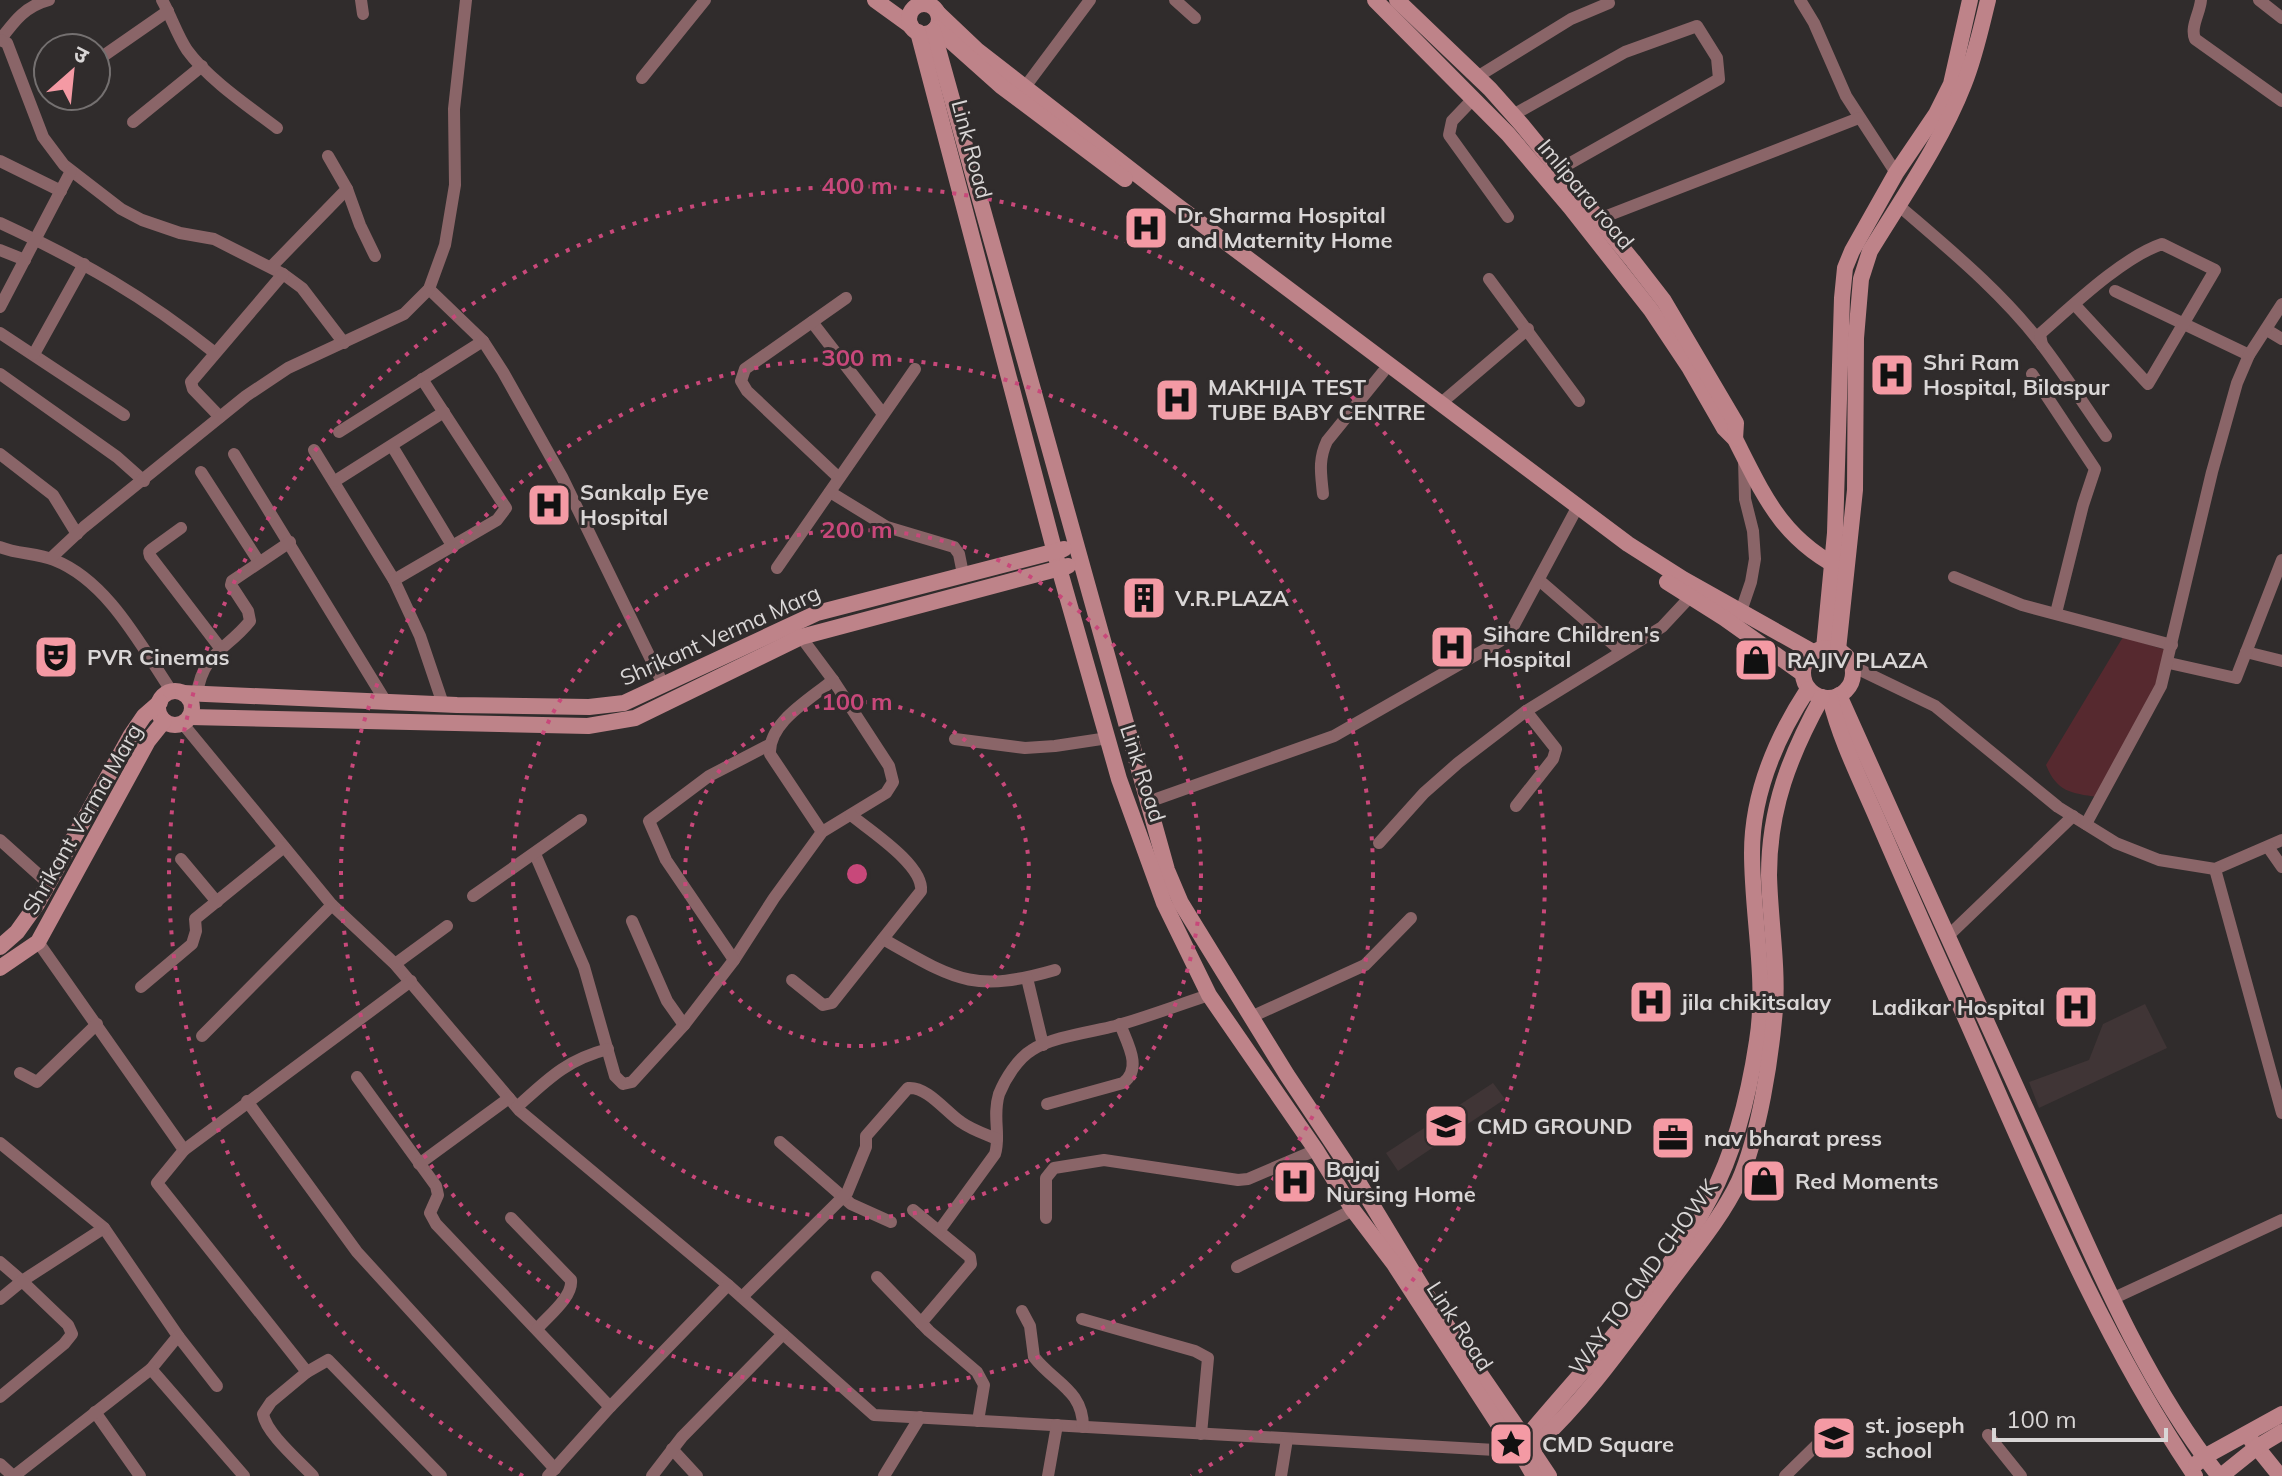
<svg xmlns="http://www.w3.org/2000/svg" width="2282" height="1476" font-family="Mulish,'Noto Sans Devanagari',sans-serif">
<style>
.built{fill:#403536}
.green{fill:#56292f}
.lines{fill:none;stroke-linecap:round;stroke-linejoin:round}
.street{stroke:#8a6568;stroke-width:12}
.secondary{stroke:#be8389;stroke-width:16}
.ring{fill:none;stroke:#c8487a;stroke-width:4;stroke-dasharray:4 8}
.labels{text-anchor:middle;dominant-baseline:central;stroke-width:6;stroke-linejoin:round;paint-order:stroke}
.street-label{font-size:22px;fill:#d9d6d6;stroke:#302c2c}
.poi-label{font-size:22px;font-weight:bold;fill:#d9d6d6;stroke:#302c2c;text-anchor:start}
.centre{fill:#c8487a;stroke:#302c2c;stroke-width:4}
.ring-label{font-size:24px;text-anchor:middle;font-weight:bold;fill:#c8487a;stroke:#302c2c;stroke-width:6;stroke-linejoin:round;paint-order:stroke}
</style>
<rect width="100%" height="100%" fill="#302c2c"/>
<g class="built">
<polygon points="2145,1004 2167,1048 2039,1108 2029,1082 2089,1060 2103,1024"/>
<polygon points="1493,1083 1505,1099 1398,1171 1386,1153"/>
</g>
<path class="green" d="M2123 637 2166 650 2169 663 2097 797C2071 793 2057 792 2046 765Z"/>
<g class="lines">
<g class="street">
<path d="M162 0C171 16 177 35 187 50 208 79 248 106 277 128"/>
<polyline points="361,0 363,14"/>
<polyline points="1175,0 1195,18"/>
<polyline points="1800,0 1814,23 1846,96 1896,173"/>
<path d="M2201 0C2200 13 2190 27 2195 39L2282 101"/>
<polyline points="2259,0 2282,18"/>
<path d="M1 39C15 20 26 6 49 0"/>
<polyline points="0,40 7,43 43,137 64,165 121,209 142,220 180,233 214,239 283,274 302,288 344,343"/>
<polyline points="96,61 168,11"/>
<polyline points="1477,77 1571,19 1609,3"/>
<polyline points="642,78 705,0"/>
<polyline points="1025,87 1090,0"/>
<polyline points="1473,99 1452,121 1449,135 1508,217"/>
<polyline points="1513,115 1625,52 1697,26 1717,58 1719,79 1551,174"/>
<polyline points="133,122 202,66"/>
<polyline points="0,161 61,191"/>
<polyline points="347,189 360,225 375,256"/>
<path d="M1898 205C1949 249 2002 292 2043 346 2065 375 2085 406 2106 436"/>
<polyline points="1599,219 1859,118"/>
<path d="M0 223C82 261 144 296 215 353"/>
<polyline points="0,250 25,260"/>
<polyline points="271,267 347,189 328,156"/>
<polyline points="1489,279 1579,401"/>
<polyline points="429,289 483,341 503,372 562,477 664,686"/>
<polyline points="2115,291 2249,355"/>
<polyline points="0,307 71,171"/>
<polyline points="812,322 883,414"/>
<polyline points="2267,330 2282,339"/>
<polyline points="0,333 124,415"/>
<path d="M2042 345 2040 334C2072 306 2123 257 2162 244L2215 270 2148 384 2074 304"/>
<polyline points="34,354 84,264"/>
<polyline points="0,374 117,457 144,481"/>
<polyline points="2032,374 2095,469 2083,505 2056,613"/>
<polyline points="1440,404 1528,329"/>
<polyline points="220,417 193,389 191,382 283,274"/>
<polyline points="339,432 483,341"/>
<polyline points="392,446 453,547"/>
<polyline points="314,450 394,580 420,636 443,704"/>
<polyline points="0,454 53,495 77,534"/>
<polyline points="234,454 386,702"/>
<polyline points="201,472 259,562"/>
<polyline points="839,478 747,391 741,381 745,369 846,298"/>
<polyline points="335,481 444,412"/>
<polyline points="830,492 887,527 954,547 959,554 963,574"/>
<path d="M1323 494C1321 474 1318 460 1327 441L1383 372"/>
<polyline points="181,528 152,549 149,552 150,556 221,649"/>
<path d="M0 547C17 554 37 553 54 560 108 581 141 646 172 692"/>
<polyline points="51,558 84,527 246,396 288,368 404,314 429,289 445,245 455,185 454,109 466,0"/>
<polyline points="777,568 915,369"/>
<polyline points="1954,577 2022,605 2172,645"/>
<polyline points="394,580 497,520 506,508 422,379"/>
<polyline points="1539,580 1621,651"/>
<polyline points="1738,620 1751,582 1755,559 1753,531 1745,499 1744,458"/>
<polyline points="2246,652 2282,661"/>
<polyline points="2169,663 2236,678 2282,560"/>
<polyline points="1852,666 1935,706 2058,807 2116,843 2159,860 2215,869 2282,840"/>
<path d="M197 694C203 652 227 650 250 621L248 611 231 585 232 581 290 542"/>
<polyline points="183,724 332,905 395,964 520,1111 728,1285 874,1415 1513,1451"/>
<polyline points="955,739 1025,748 1055,746 1108,738"/>
<polyline points="1148,802 1334,736 1500,641 1512,629 1578,506"/>
<polyline points="1516,806 1553,759 1556,749 1526,711"/>
<polyline points="2086,824 2161,686 2212,472 2237,383 2249,355 2282,304"/>
<path d="M822 832 770 754C768 722 811 699 833 680"/>
<polyline points="0,840 49,884"/>
<polyline points="1379,843 1424,793 1458,763 1526,711 1662,627 1690,597"/>
<polyline points="2268,847 2282,867"/>
<polyline points="535,854 584,967 615,1076 623,1084 632,1082 684,1025 734,960 774,898 822,832 886,793 893,782 889,766 833,680 801,637"/>
<polyline points="181,859 217,902"/>
<polyline points="2215,869 2282,1113"/>
<polyline points="473,896 581,820"/>
<polyline points="632,921 667,1001 684,1025"/>
<polyline points="1947,937 2073,816"/>
<path d="M883 939C954 979 972 994 1055 970"/>
<polyline points="38,942 184,1150 157,1183 307,1372 328,1360 441,1476"/>
<polyline points="734,960 666,860 649,821 709,776 769,745"/>
<polyline points="395,964 447,926"/>
<polyline points="1027,978 1043,1045"/>
<path d="M792 980 823 1005 832 1003 921 891C924 865 869 830 851 815"/>
<polyline points="141,987 192,944 196,931 195,919 284,847"/>
<polyline points="1251,1017 1365,965 1411,918"/>
<polyline points="202,1036 332,905"/>
<polyline points="20,1073 37,1082 97,1024"/>
<polyline points="357,1077 436,1186 438,1195 430,1213 436,1224 610,1407"/>
<polyline points="247,1101 357,1252 555,1469"/>
<path d="M1047 1104 1123 1083C1143 1068 1127 1043 1120 1024"/>
<path d="M517 1107C548 1079 566 1060 608 1049"/>
<polyline points="780,1142 851,1204 891,1222"/>
<polyline points="0,1143 104,1228 178,1336 151,1369 244,1476"/>
<polyline points="184,1150 411,981"/>
<polyline points="419,1164 509,1098"/>
<polyline points="913,1210 970,1257 971,1264 921,1323"/>
<path d="M511 1218 571 1280C573 1297 548 1316 537 1329"/>
<polyline points="1046,1218 1046,1178 1054,1168 1104,1160 1238,1180 1248,1179 1316,1150"/>
<path d="M939 1231 995 1154C1001 1135 992 1117 999 1094 1005 1079 1018 1058 1032 1050 1052 1037 1091 1032 1115 1026 1147 1017 1178 1005 1209 995"/>
<polyline points="0,1262 22,1281 104,1228"/>
<polyline points="1237,1267 1353,1210"/>
<polyline points="877,1277 929,1331 977,1372 984,1385 978,1421"/>
<path d="M742 1297 847 1193 866 1147V1136L908 1088C927 1086 946 1112 961 1122 972 1130 985 1134 997 1139"/>
<polyline points="2114,1298 2282,1220"/>
<polyline points="0,1299 22,1281 68,1325 72,1334 64,1344 0,1397"/>
<path d="M1022 1311 1030 1326 1034 1357C1054 1383 1083 1390 1083 1427"/>
<polyline points="1082,1319 1195,1351 1208,1358 1201,1434"/>
<polyline points="178,1336 217,1386"/>
<path d="M307 1372 271 1402 263 1414C266 1433 299 1461 313 1476"/>
<polyline points="95,1412 140,1476"/>
<polyline points="1988,1435 2021,1476"/>
<polyline points="672,1449 697,1476"/>
<polyline points="0,1464 13,1476"/>
<polyline points="14,1476 151,1369"/>
<polyline points="548,1476 610,1407 728,1285"/>
<polyline points="652,1476 682,1437 783,1334"/>
<polyline points="884,1476 920,1417"/>
<polyline points="1048,1476 1057,1425"/>
<polyline points="1281,1476 1287,1439"/>
<polyline points="1785,1476 1834,1428"/>
</g>
<g class="secondary">
<polyline points="875,0 911,26"/>
<path d="M1375 0 1508 134 1570 207 1651 310 1689 367 1724 428 1735 439C1765 498 1783 541 1846 571"/>
<polyline points="1397,0 1490,89 1522,125 1633,261 1664,301 1736,423 1735,439"/>
<circle cx="924" cy="19" r="15"/>
<polyline points="938,13 977,50 1175,204 1628,544 1683,579 1813,652"/>
<polyline points="936,28 1001,86 1125,179"/>
<polyline points="933,31 1167,870 1181,903 1287,1075 1357,1180 1434,1307 1521,1433"/>
<polyline points="918,32 1059,568 1119,779 1164,903 1209,995 1316,1150 1353,1210 1394,1264 1511,1444"/>
<polyline points="1667,582 1724,618 1803,674"/>
<polyline points="1824,648 1835,533 1842,298 1845,268 1852,251 1896,173 1936,114 1951,84 1970,0"/>
<circle cx="1828" cy="673" r="25"/>
<path d="M1838 650 1855 490 1856 338 1861 279 1870 251C1903 197 1941 143 1964 84 1975 57 1981 28 1988 0"/>
<circle cx="175" cy="708" r="17"/>
<polyline points="183,693 457,705 589,707 624,703 817,613 1064,549"/>
<path d="M1839 695C1906 845 1974 995 2042 1144 2092 1255 2143 1381 2219 1476"/>
<path d="M1830 698C1840 739 1859 777 1876 816 1901 874 1926 931 1952 988 2026 1153 2093 1325 2195 1476"/>
<polyline points="190,717 588,726 635,718 801,637 1068,566"/>
<polyline points="0,947 17,932 37,904 131,735 144,716 160,702"/>
<polyline points="0,968 38,942 148,741 164,721"/>
<circle cx="1523" cy="1445" r="12"/>
<path d="M1529 1434C1592 1359 1665 1285 1710 1198 1735 1151 1749 1094 1757 1041 1767 979 1752 916 1752 853 1752 793 1776 738 1808 689"/>
<polyline points="2251,1440 2280,1476"/>
<path d="M1536 1445C1588 1397 1628 1338 1671 1281 1694 1250 1722 1217 1739 1181 1759 1135 1771 1059 1775 1009 1778 964 1770 920 1769 875 1769 808 1790 755 1822 697"/>
<polyline points="1533,1452 1549,1476"/>
<polyline points="1523,1457 1534,1476"/>
<polyline points="2196,1464 2204,1457 2282,1414"/>
<polyline points="2221,1476 2257,1447 2282,1432"/>
</g>
</g>
<g class="ring">
<circle cx="857" cy="874" r="172"/>
<circle cx="857" cy="874" r="344"/>
<circle cx="857" cy="874" r="516"/>
<path d="M523 1476A688 688 0 1 1 1191 1476"/>
</g>
<defs>
<g id="hospital-square" transform="scale(2.3)"><rect x="-9" y="-9" width="18" height="18" rx="4" fill="#f49aa4" stroke="#302c2c"/><path d="M-5-5h3v3.5h4V-5h3V5h-3V1.5h-4V5h-3Z" fill="#111"/></g>
<g id="building-square" transform="scale(2.3)"><rect x="-9" y="-9" width="18" height="18" rx="4" fill="#f49aa4" stroke="#302c2c"/><path d="M-4-6H4V6H1V3H-1V6H-4ZM-2.5-4.3h1.7v1.8h-1.7ZM.8-4.3h1.7v1.8H.8ZM-2.5-1h1.7V.8h-1.7ZM.8-1h1.7V.8H.8Z" fill="#111"/></g>
<g id="theatre-square" transform="scale(2.3)"><rect x="-9" y="-9" width="18" height="18" rx="4" fill="#f49aa4" stroke="#302c2c"/><path d="M-5-5.5Q0-4 5-5.5V0Q5 5 0 6Q-5 5-5 0ZM-3.3-2.5H-1v1.5H-3.3ZM1-2.5H3.3v1.5H1ZM-2.8 1Q0 5.5 2.8 1Z" fill="#111"/></g>
<g id="shop-square" transform="scale(2.3)"><rect x="-9" y="-9" width="18" height="18" rx="4" fill="#f49aa4" stroke="#302c2c"/><path d="M-5-2.5h2.3a2.7 3.5 0 0 1 5.4 0H5L5.5 6h-11ZM-1.5-2.5h3a1.5 2.3 0 0 0-3 0Z" fill="#111"/></g>
<g id="university-square" transform="scale(2.3)"><rect x="-9" y="-9" width="18" height="18" rx="4" fill="#f49aa4" stroke="#302c2c"/><path d="M0-5L7-2L0 1L-7-2ZM-4 1L0 2.5L4 1V4Q0 6-4 4Z" fill="#111"/></g>
<g id="office-square" transform="scale(2.3)"><rect x="-9" y="-9" width="18" height="18" rx="4" fill="#f49aa4" stroke="#302c2c"/><path d="M-6-3h4V-5.5h4V-3h4V5H-6ZM-1-4.5V-3h2v-1.5ZM-6 0V1H6V0Z" fill="#111"/></g>
<g id="school-square" transform="scale(2.3)"><rect x="-9" y="-9" width="18" height="18" rx="4" fill="#f49aa4" stroke="#302c2c"/><path d="M0-5L7-2L0 1L-7-2ZM-4 1L0 2.5L4 1V4Q0 6-4 4Z" fill="#111"/></g>
<g id="sight-square" transform="scale(2.3)"><rect x="-9" y="-9" width="18" height="18" rx="4" fill="#f49aa4" stroke="#302c2c"/><path d="M0-6L1.8-2.2L6-1.7L2.9 1.2L3.7 5.4L0 3.3L-3.7 5.4L-2.9 1.2L-6-1.7L-1.8-2.2Z" fill="#111"/></g>
</defs>
<g fill-rule="evenodd">
<use href="#hospital-square" x="1146" y="228"/>
<use href="#hospital-square" x="1892" y="375"/>
<use href="#hospital-square" x="1177" y="400"/>
<use href="#hospital-square" x="549" y="505"/>
<use href="#building-square" x="1144" y="598"/>
<use href="#hospital-square" x="1452" y="647"/>
<use href="#theatre-square" x="56" y="657"/>
<use href="#shop-square" x="1756" y="660"/>
<use href="#hospital-square" x="1651" y="1002"/>
<use href="#hospital-square" x="2076" y="1007"/>
<use href="#university-square" x="1446" y="1126"/>
<use href="#office-square" x="1673" y="1138"/>
<use href="#shop-square" x="1764" y="1181"/>
<use href="#hospital-square" x="1295" y="1182"/>
<use href="#school-square" x="1834" y="1438"/>
<use href="#sight-square" x="1511" y="1444"/>
</g>
<g class="labels">
<g class="street-label">
<text transform="translate(972 149) rotate(75)">Link Road</text>
<text transform="translate(1586 194) rotate(50)">Imlipara road</text>
<text transform="translate(720 635) rotate(-24)">Shrikant Verma Marg</text>
<text transform="translate(1143 773) rotate(72)">Link Road</text>
<text transform="translate(82 819) rotate(-60)">Shrikant Verma Marg</text>
<text transform="translate(1643 1277) rotate(-54)">WAY TO CMD CHOWK</text>
<text transform="translate(1460 1326) rotate(57)">Link Road</text>
</g>
<g class="poi-label">
<text x="1177" y="215">Dr Sharma Hospital<tspan x="1177" dy="25">and Maternity Home</tspan></text>
<text x="1923" y="362">Shri Ram<tspan x="1923" dy="25">Hospital, Bilaspur</tspan></text>
<text x="1208" y="387">MAKHIJA TEST<tspan x="1208" dy="25">TUBE BABY CENTRE</tspan></text>
<text x="580" y="492">Sankalp Eye<tspan x="580" dy="25">Hospital</tspan></text>
<text x="1175" y="598">V.R.PLAZA</text>
<text x="1483" y="634">Sihare Children's<tspan x="1483" dy="25">Hospital</tspan></text>
<text x="87" y="657">PVR Cinemas</text>
<text x="1787" y="660">RAJIV PLAZA</text>
<text x="1682" y="1002">jila chikitsalay</text>
<text x="2045" y="1007" text-anchor="end">Ladikar Hospital</text>
<text x="1477" y="1126">CMD GROUND</text>
<text x="1704" y="1138">nav bharat press</text>
<text x="1326" y="1169">Bajaj<tspan x="1326" dy="25">Nursing Home</tspan></text>
<text x="1795" y="1181">Red Moments</text>
<text x="1865" y="1425">st. joseph<tspan x="1865" dy="25">school</tspan></text>
<text x="1542" y="1444">CMD Square</text>
</g>
</g>
<circle cx="857" cy="874" r="12" class="centre"/>
<g class="ring-label">
<text x="857" y="194">400 m</text>
<text x="857" y="366">300 m</text>
<text x="857" y="538">200 m</text>
<text x="857" y="710">100 m</text>
</g>
<g transform="translate(72 72) rotate(27)"><circle r="38" fill="#302c2c" stroke="#747070" stroke-width="2"/>
<path d="M0-6L14 30L0 20L-14 30Z" fill="#f49aa4"/>
<text y="-12" font-size="22" font-weight="bold" text-anchor="middle" fill="#d9d6d6">उ</text>
</g>
<path d="M1994 1428v12h172v-12" fill="none" stroke="#d9d6d6" stroke-width="4"/>
<text x="2006" y="1428" font-size="24" fill="#d9d6d6" stroke="#302c2c" stroke-width="6" paint-order="stroke">100 m</text>
</svg>
